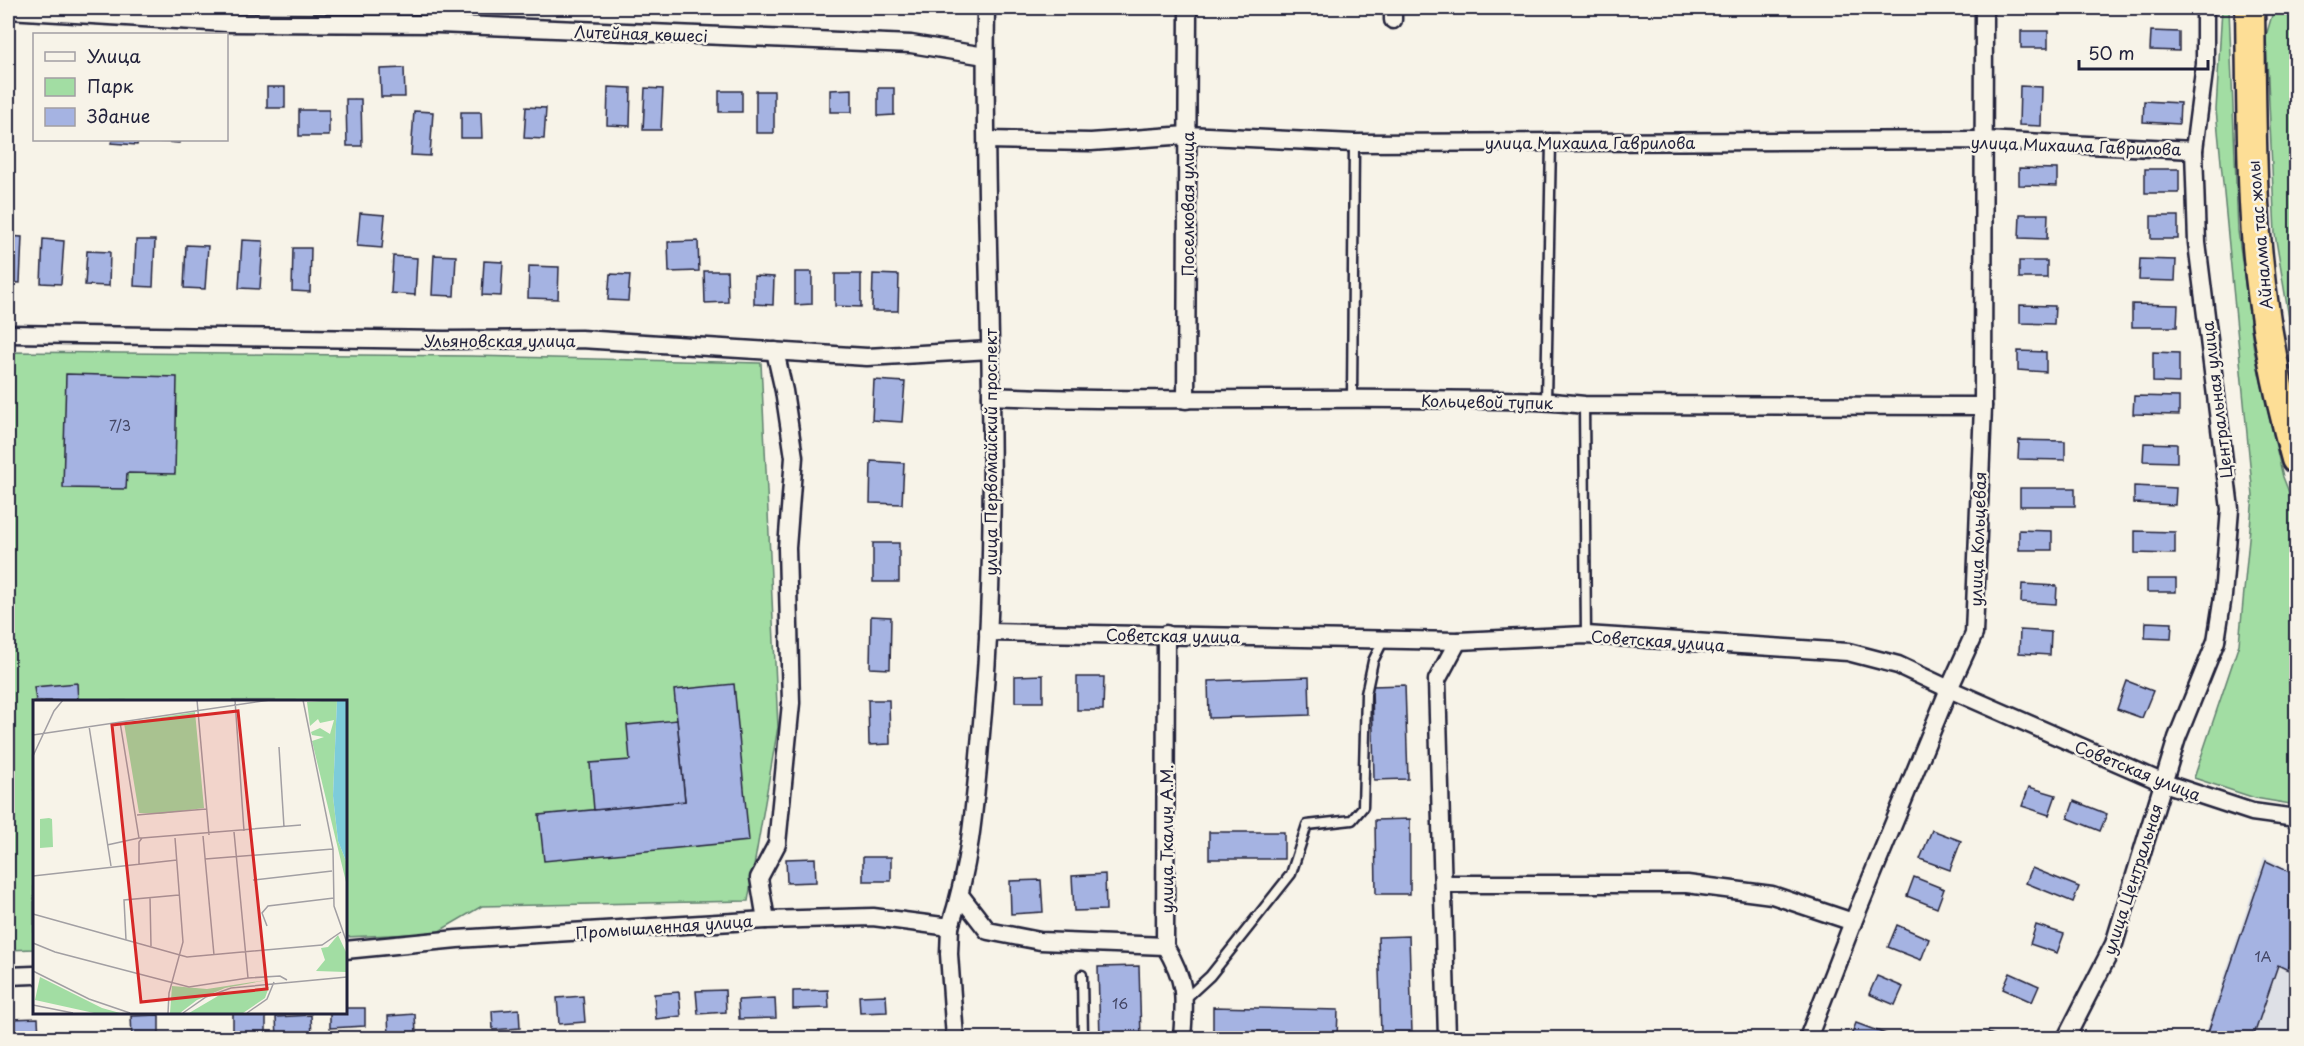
<svg xmlns="http://www.w3.org/2000/svg" width="2304" height="1046" font-family="'Playpen Sans',sans-serif">
<style>
.built{fill:#dee0e6}
.green{fill:#a2dda3;stroke:#62806f;stroke-width:1.5}
.building{fill:#a5b3e2;stroke:#22223b;stroke-width:1.5}
.lines{fill:none;stroke-linecap:round;stroke-linejoin:round}
.lane-casing{stroke:#22223b;stroke-width:13}
.street-casing{stroke:#22223b;stroke-width:21}
.highway-casing{stroke:#22223b;stroke-width:33}
.lane{stroke:#f7f3e8;stroke-width:8}
.street{stroke:#f7f3e8;stroke-width:16}
.highway{stroke:#fdde96;stroke-width:28}
.labels{text-anchor:middle;dominant-baseline:central;stroke-width:5;stroke-linejoin:round;paint-order:stroke}
.number-label{font-size:14px;fill:#434665}
.street-label{font-size:16px;fill:#22223b;stroke:#f7f3e8}
.inset-road{fill:none;stroke:#a29fa3;stroke-width:1.5}
.view{fill:#d62828;fill-opacity:0.15;stroke:#d62828;stroke-width:3}
.inset-edge{fill:none;stroke:#22223b;stroke-width:3}
</style>
<rect width="100%" height="100%" fill="#f7f3e8"/>
<filter id="ink" filterUnits="userSpaceOnUse"><feTurbulence type="fractalNoise" baseFrequency=".0167" numOctaves="2"/><feDisplacementMap in="SourceGraphic" scale="12" xChannelSelector="R" yChannelSelector="G"/><feConvolveMatrix kernelMatrix="1 2 1 2 8 2 1 2 1" color-interpolation-filters="sRGB"/></filter>
<g filter="url(#ink)">
<polygon class="built" points="2264,857 2296,872 2296,1038 2204,1038"/>
<g class="green">
<polygon points="2222,8 2229,8 2238,231 2254,350 2283,477 2296,510 2296,805 2255,798 2194,778 2239,644 2253,496 2216,110"/>
<polygon points="2274,8 2296,8 2296,360 2275,234 2266,36"/>
<polygon points="8,352 471,356 761,363 778,727 748,901 482,906 436,933 345,937 345,701 34,701 34,949 8,950"/>
</g>
<g class="building">
<rect x="2021" y="31" width="27" height="17"/>
<polygon points="2151,31 2179,32 2179,51 2150,50"/>
<polygon points="404,68 405,97 381,97 380,69"/>
<polygon points="2020,86 2042,87 2041,126 2019,125"/>
<rect x="267" y="87" width="18" height="21"/>
<polygon points="608,87 631,88 630,126 607,125"/>
<polygon points="645,88 663,89 661,130 643,130"/>
<polygon points="878,88 894,88 894,115 878,116"/>
<polygon points="852,89 852,112 830,112 830,90"/>
<rect x="719" y="91" width="23" height="21"/>
<rect x="756" y="91" width="18" height="42"/>
<polygon points="346,99 361,99 362,146 347,146"/>
<polygon points="2144,101 2180,103 2179,124 2143,122"/>
<polygon points="526,107 546,108 544,139 524,138"/>
<rect x="299" y="110" width="30" height="26"/>
<polygon points="414,111 433,112 430,156 411,155"/>
<polygon points="461,112 481,112 482,138 461,138"/>
<polygon points="112,140 138,140 137,145 111,143"/>
<polygon points="153,140 180,140 179,143 153,141"/>
<polygon points="2019,168 2057,169 2057,186 2019,185"/>
<rect x="2145" y="169" width="34" height="24"/>
<polygon points="360,213 385,215 382,248 357,246"/>
<polygon points="2020,214 2048,214 2047,239 2019,238"/>
<rect x="2151" y="216" width="27" height="23"/>
<polygon points="8,236 22,237 20,283 8,282"/>
<polygon points="43,239 64,241 61,284 41,283"/>
<polygon points="136,240 155,240 153,287 134,286"/>
<polygon points="242,240 263,241 260,289 239,288"/>
<polygon points="698,241 699,271 669,272 668,242"/>
<polygon points="186,245 208,246 205,289 184,288"/>
<polygon points="293,248 311,248 310,292 292,291"/>
<polygon points="87,251 110,252 109,286 85,285"/>
<polygon points="434,255 456,256 454,296 432,295"/>
<polygon points="393,256 417,258 415,295 391,293"/>
<polygon points="2140,259 2176,260 2175,281 2139,280"/>
<polygon points="484,261 503,262 501,296 482,295"/>
<rect x="2019" y="261" width="28" height="17"/>
<polygon points="529,266 559,267 558,299 528,298"/>
<polygon points="704,271 727,271 728,302 705,303"/>
<polygon points="795,272 812,272 812,304 795,305"/>
<polygon points="610,274 630,275 628,301 608,300"/>
<polygon points="835,274 861,274 861,307 835,306"/>
<polygon points="873,274 899,275 898,311 872,311"/>
<polygon points="754,276 774,277 773,305 754,304"/>
<polygon points="2132,304 2178,305 2177,327 2132,327"/>
<polygon points="2020,305 2055,306 2054,324 2020,323"/>
<polygon points="2018,351 2046,352 2046,372 2018,370"/>
<polygon points="2153,352 2179,353 2179,383 2153,382"/>
<polygon points="66,374 177,377 175,474 127,473 126,489 63,488"/>
<polygon points="874,380 905,382 902,422 872,420"/>
<polygon points="2134,396 2179,397 2179,415 2133,414"/>
<polygon points="2019,440 2065,441 2065,460 2018,459"/>
<polygon points="2144,443 2177,444 2177,462 2143,461"/>
<polygon points="871,461 904,463 902,504 870,503"/>
<polygon points="2134,486 2176,488 2175,505 2134,503"/>
<rect x="2020" y="488" width="55" height="18"/>
<polygon points="2019,530 2052,531 2052,550 2019,550"/>
<polygon points="2135,531 2175,532 2175,554 2135,553"/>
<rect x="873" y="543" width="26" height="39"/>
<rect x="2147" y="579" width="29" height="13"/>
<polygon points="2022,584 2057,586 2056,604 2021,602"/>
<polygon points="871,616 891,617 890,669 870,668"/>
<polygon points="2146,622 2172,623 2171,639 2145,638"/>
<polygon points="2020,630 2051,632 2050,655 2019,653"/>
<polygon points="1043,675 1043,702 1015,702 1015,676"/>
<polygon points="1077,677 1104,677 1103,710 1077,710"/>
<polygon points="1309,677 1310,715 1209,718 1208,681"/>
<polygon points="2127,681 2153,691 2142,718 2117,709"/>
<polygon points="77,683 78,701 36,701 34,687"/>
<polygon points="734,684 749,841 544,861 539,815 685,801 674,690"/>
<polygon points="1405,685 1408,779 1374,780 1372,686"/>
<polygon points="868,700 889,700 890,744 869,745"/>
<polygon points="677,720 685,801 594,810 590,763 630,760 627,725"/>
<polygon points="2029,787 2056,795 2049,815 2022,806"/>
<polygon points="2074,801 2107,814 2100,831 2068,818"/>
<polygon points="1410,819 1410,894 1376,894 1375,820"/>
<polygon points="1932,830 1961,841 1950,870 1920,859"/>
<rect x="1209" y="832" width="75" height="27"/>
<rect x="863" y="857" width="28" height="24"/>
<polygon points="815,858 816,882 787,883 786,859"/>
<polygon points="2266,861 2296,875 2296,947 2288,970 2278,965 2253,1038 2206,1038"/>
<polygon points="2032,868 2079,887 2073,902 2026,883"/>
<polygon points="1105,874 1106,910 1074,911 1072,876"/>
<polygon points="1914,877 1944,889 1937,908 1907,896"/>
<polygon points="1041,880 1043,912 1011,914 1010,881"/>
<polygon points="1897,925 1929,939 1921,960 1888,947"/>
<polygon points="2036,925 2064,934 2057,953 2030,944"/>
<polygon points="1409,936 1412,1033 1381,1034 1378,937"/>
<polygon points="1139,966 1141,1038 1100,1038 1098,967"/>
<polygon points="2010,973 2039,986 2032,1002 2003,989"/>
<polygon points="1877,976 1903,987 1895,1005 1869,994"/>
<polygon points="725,990 726,1012 698,1014 696,991"/>
<polygon points="828,990 829,1008 793,1009 793,991"/>
<polygon points="679,992 681,1016 656,1019 654,994"/>
<polygon points="886,995 887,1012 860,1013 859,996"/>
<polygon points="583,996 585,1022 559,1024 557,998"/>
<polygon points="775,998 776,1018 739,1019 738,1000"/>
<polygon points="1213,1007 1338,1010 1337,1038 1213,1038"/>
<polygon points="345,1008 365,1008 365,1026 330,1028 330,1012 345,1012"/>
<polygon points="519,1009 520,1028 493,1030 492,1011"/>
<rect x="233" y="1012" width="33" height="26"/>
<polygon points="415,1014 416,1034 389,1036 388,1016"/>
<polygon points="159,1015 159,1037 132,1038 131,1016"/>
<polygon points="311,1015 312,1038 277,1038 276,1017"/>
<polygon points="38,1018 39,1038 11,1038 11,1019"/>
<polygon points="1856,1023 1891,1036 1890,1038 1850,1038"/>
<polygon points="183,1032 211,1032 211,1038 182,1038"/>
<polygon points="1988,1033 2001,1038 1986,1038"/>
<polygon points="107,1036 107,1038 79,1038 79,1037"/>
</g>
<g class="lines">
<g class="lane-casing">
<g id="lane">
<polyline points="1352,399 1354,143"/>
<polyline points="1546,401 1551,142"/>
<polyline points="1584,405 1586,635"/>
<polyline points="1082,975 1083,1038"/>
<polyline points="1185,999 1210,976 1291,874 1307,825 1352,820 1363,807 1366,694 1373,661 1384,639"/>
</g>
</g>
<g class="street-casing">
<g id="street">
<polyline points="1393,8 1393,20"/>
<polyline points="8,10 227,23 438,24 911,44 985,56"/>
<polyline points="987,140 1091,142 1187,135 1354,143 1984,140 2194,150"/>
<polyline points="8,334 444,340 581,339 867,357 991,350"/>
<path d="M991 396C1129 402 1268 398 1406 399 1465 400 1525 398 1584 405L1983 406"/>
<polyline points="1186,400 1188,8"/>
<polyline points="988,632 1458,641 1586,635 1848,652 1898,665 1949,689 2164,783 2252,812 2296,818"/>
<path d="M1166 634 1165 946C1187 983 1185 997 1182 1038"/>
<polyline points="1444,884 1687,884 1772,895 1853,922"/>
<polyline points="960,895 988,931 1040,941 1165,946"/>
<polyline points="766,920 759,878 777,844 791,703 787,548 794,457 784,391 775,351"/>
<polyline points="950,927 949,954 955,1038"/>
<path d="M345 950 457 939 766 920 873 917 950 927C973 858 976 784 983 712 1003 478 982 242 986 8"/>
<polyline points="8,976 34,975"/>
<polyline points="1447,1038 1437,680 1458,641"/>
<polyline points="1808,1038 1853,922 1949,689 1974,634 1983,406 1984,8"/>
<polyline points="2066,1038 2114,944 2177,738 2216,641 2223,596 2230,509 2197,243 2194,150 2205,64 2205,8"/>
</g>
</g>
<g class="highway-casing">
<path id="highway" d="M2250 8C2251 73 2251 138 2254 203 2258 289 2273 376 2296 459"/>
</g>
<use href="#lane" class="lane"/>
<use href="#street" class="street"/>
<use href="#highway" class="highway"/>
</g>
</g>
<g class="labels">
<g class="number-label">
<text x="120" y="425">7/3</text>
<text x="2263" y="956">1А</text>
<text x="1120" y="1003">16</text>
</g>
<g class="street-label">
<text transform="translate(641 33) rotate(2)">Литейная көшесі</text>
<text x="1590" y="142">улица Михаила Гаврилова</text>
<text transform="translate(2076 145) rotate(2)">улица Михаила Гаврилова</text>
<text transform="translate(1187 204) rotate(-90)">Поселковая улица</text>
<text transform="translate(2259 235) rotate(-95)">Айналма тас жолы</text>
<text x="500" y="340">Ульяновская улица</text>
<text transform="translate(2216 400) rotate(-97)">Центральная улица</text>
<text transform="translate(1487 401) rotate(1)">Кольцевой тупик</text>
<text transform="translate(990 452) rotate(-90)">улица Первомайский проспект</text>
<text transform="translate(1977 539) rotate(-88)">улица Кольцевая</text>
<text transform="translate(1173 635) rotate(1)">Советская улица</text>
<text transform="translate(1658 640) rotate(4)">Советская улица</text>
<text transform="translate(2138 770) rotate(22)">Советская улица</text>
<text transform="translate(1166 839) rotate(-90)">улица Ткалич А.М.</text>
<text transform="translate(2132 879) rotate(-72)">улица Центральная</text>
<text transform="translate(664 926) rotate(-4)">Промышленная улица</text>
</g>
</g>
<g transform="translate(33 700)">
<rect width="314" height="314" fill="#f7f3e8"/>
<path d="M304 0 300 96 305 141 313 161V182L279 41 291 37 279 35 278 32 287 28 297 34 301 20 287 23 285 19 277 26 274 2ZM162 12 171 108 127 114 106 113 91 23ZM16 118 19 119 20 147 7 148V119ZM305 235 313 252V272L283 271 292 260 288 248 295 247ZM7 277 69 308 87 313H61L2 300ZM240 279 192 288 164 300 147 313H137L139 286 174 289ZM236 287 232 298 210 313H156L190 293Z" fill="#a2dda3"/>
<path d="M304 0H313V161L305 141 300 96Z" fill="#7dccda"/>
<path class="inset-road" d="M164 0 176 135M202 0 211 131M270 0 300 149 301 206 314 243M87 22 106 138H109M56 26 78 166M0 35 237 0M246 47 251 127M0 56 21 11 30 0M104 115 173 109M201 132 215 278M170 136 181 255M109 138 268 125M74 145 106 138M172 159 300 149M106 164V142L109 138M0 176 144 160M220 180 299 171M117 197 118 246M0 214 154 257 289 245 308 232M234 226 229 213 235 206 301 198M93 240 91 200 146 195M0 243 22 252 156 287 215 278 247 276 254 280M0 271 56 299 97 313M0 305 40 313M135 313 136 293 150 242 142 138M150 313 173 297 198 288 314 277M214 313 234 299 241 282"/>
<path class="view" d="M205 11 234 289 108 302 79 25Z"/>
<rect width="314" height="314" class="inset-edge"/>
</g>
<rect width="2304" height="1046" fill="none" stroke="#f7f3e8" stroke-width="30"/>
<rect x="15" y="15" width="2274" height="1016" fill="none" stroke="#22223b" stroke-width="2" filter="url(#ink)"/>
<rect x="33" y="33" width="195" height="108" fill="#f7f3e8" stroke="#a29fa3" stroke-width="1.5"/>
<rect x="45" y="52" width="30" height="9" fill="#f7f3e8" stroke="#a29fa3" stroke-width="1.5"/>
<text x="87" y="63" font-size="18" fill="#22223b">Улица</text>
<rect x="45" y="78" width="30" height="18" fill="#a2dda3" stroke="#a29fa3" stroke-width="1.5"/>
<text x="87" y="93" font-size="18" fill="#22223b">Парк</text>
<rect x="45" y="108" width="30" height="18" fill="#a5b3e2" stroke="#a29fa3" stroke-width="1.5"/>
<text x="87" y="123" font-size="18" fill="#22223b">Здание</text>
<path d="M2079 60v9h129v-9" fill="none" stroke="#22223b" stroke-width="3"/>
<text x="2088" y="60" font-size="18" fill="#22223b" stroke="#f7f3e8" stroke-width="4.5" paint-order="stroke">50 m</text>
</svg>
